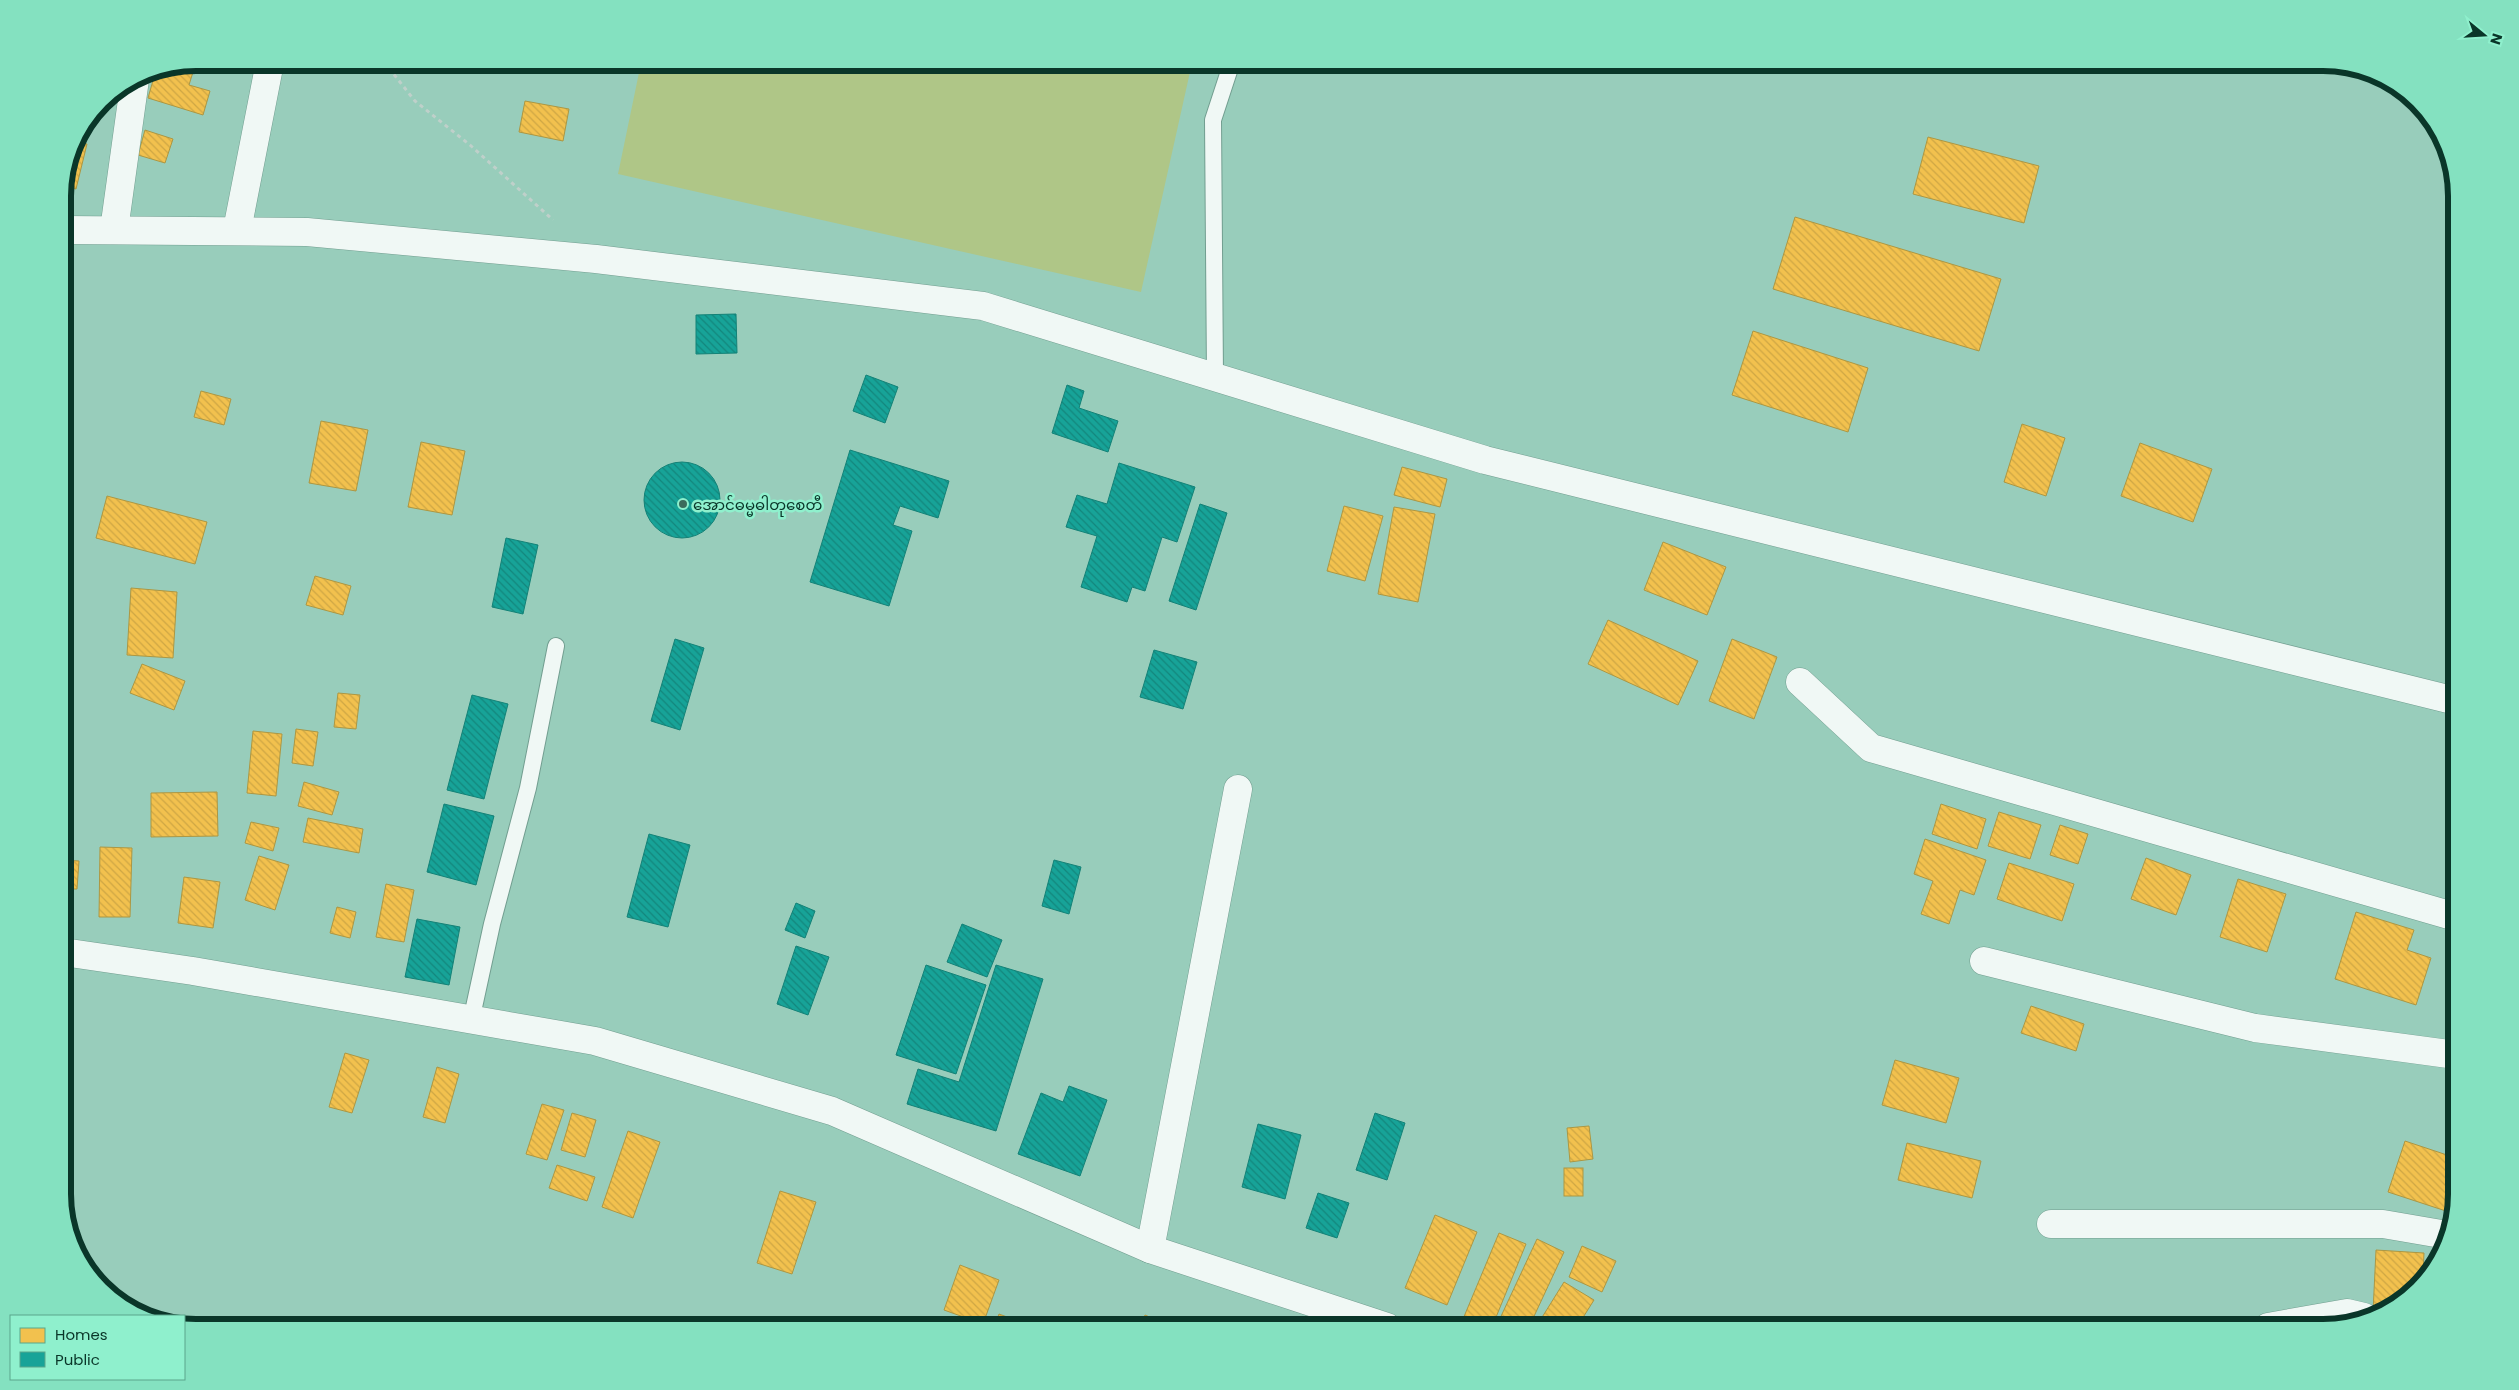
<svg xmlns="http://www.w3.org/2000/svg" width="2519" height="1390" font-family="Poppins,'Noto Sans Myanmar',sans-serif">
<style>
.garden{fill:#afc687}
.homes{fill:url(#homes-back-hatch);stroke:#ac9743}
.public{fill:url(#public-back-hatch);stroke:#138277}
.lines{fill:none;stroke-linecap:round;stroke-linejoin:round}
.service-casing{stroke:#729e90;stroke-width:18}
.minor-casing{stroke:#729e90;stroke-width:29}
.path{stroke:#bfd0ca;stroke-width:3;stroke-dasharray:4 4;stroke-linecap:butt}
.service{stroke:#f0f8f5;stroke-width:16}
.minor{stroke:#f0f8f5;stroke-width:28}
.poi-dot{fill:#3c6b5c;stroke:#8ff0cd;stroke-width:2}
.labels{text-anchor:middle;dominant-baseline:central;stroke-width:5;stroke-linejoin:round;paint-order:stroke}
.poi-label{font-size:15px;fill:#0a3629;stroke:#8ff0cd;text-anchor:start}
.rim{fill:none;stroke:#0a3629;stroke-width:6}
</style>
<defs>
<pattern id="homes-back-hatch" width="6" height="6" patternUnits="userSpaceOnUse" patternTransform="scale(1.25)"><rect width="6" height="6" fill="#f2c14e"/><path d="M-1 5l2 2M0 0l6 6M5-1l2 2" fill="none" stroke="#cea644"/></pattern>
<pattern id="public-back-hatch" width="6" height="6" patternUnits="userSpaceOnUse" patternTransform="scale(1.25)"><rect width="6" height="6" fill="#17a398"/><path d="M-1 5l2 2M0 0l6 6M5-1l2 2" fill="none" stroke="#13867c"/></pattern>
</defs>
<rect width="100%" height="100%" fill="#98cdbb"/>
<polygon class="garden" points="641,63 641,62 1192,63 1141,292 618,174"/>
<g class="homes">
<polygon points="174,67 193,72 189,85 210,91 203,115 148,98 156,70"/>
<polygon points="525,101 569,109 563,141 519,132"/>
<polygon points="145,130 173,139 165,163 138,155"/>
<polygon points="1928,137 2039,166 2024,223 1913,194"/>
<polygon points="75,141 87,144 76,189 63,186"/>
<polygon points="1795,217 2001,279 1979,351 1773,289"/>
<polygon points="1753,331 1868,368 1848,432 1732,395"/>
<polygon points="201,391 231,399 224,425 194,417"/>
<polygon points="321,421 368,430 356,491 309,483"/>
<polygon points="2022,424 2065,438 2046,496 2004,482"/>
<polygon points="421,442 465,451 452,515 408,507"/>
<polygon points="2140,443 2212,469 2193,522 2121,496"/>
<polygon points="1402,467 1447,479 1440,507 1394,495"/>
<polygon points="107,496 207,522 195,564 96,538"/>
<polygon points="1344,506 1383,516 1365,581 1327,571"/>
<polygon points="1394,507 1435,514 1418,602 1378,594"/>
<polygon points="1663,542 1726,567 1707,615 1644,590"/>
<polygon points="315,576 351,586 343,615 306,605"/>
<polygon points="131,588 177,592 173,658 127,655"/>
<polygon points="1608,620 1698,661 1678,705 1588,664"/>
<polygon points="1732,639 1777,657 1754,719 1709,701"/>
<polygon points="142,664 185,681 174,710 130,693"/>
<polygon points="338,693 360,695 356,729 334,727"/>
<polygon points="296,729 318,732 313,766 292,763"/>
<polygon points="253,731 282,734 276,796 247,793"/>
<polygon points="304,782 339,792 332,815 298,806"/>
<polygon points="217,792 218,836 151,837 151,793"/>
<polygon points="1941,804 1986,819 1977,849 1932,834"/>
<polygon points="1999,812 2041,825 2030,859 1988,846"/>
<polygon points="308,818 363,829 359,853 303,842"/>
<polygon points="251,822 279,828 273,851 245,843"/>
<polygon points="2060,825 2088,834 2078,864 2050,855"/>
<polygon points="1925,839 1986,860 1974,895 1960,890 1949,924 1921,914 1933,881 1914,874"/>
<polygon points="100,847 132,848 130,917 99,917"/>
<polygon points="259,856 289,865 275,910 245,900"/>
<polygon points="2146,858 2191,875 2176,915 2131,899"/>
<polygon points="63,860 79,861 77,889 63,889"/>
<polygon points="2009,863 2074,884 2062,921 1997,899"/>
<polygon points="184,877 220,882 213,928 178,923"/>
<polygon points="2238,879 2286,894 2267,952 2220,937"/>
<polygon points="386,884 414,890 404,942 376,937"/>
<polygon points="337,907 356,912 350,938 330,933"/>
<polygon points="2356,912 2414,930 2407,950 2431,958 2416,1005 2335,979"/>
<polygon points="2031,1006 2084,1024 2076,1051 2021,1033"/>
<polygon points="345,1053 369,1060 352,1113 329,1107"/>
<polygon points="1895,1060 1959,1078 1946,1123 1882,1105"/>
<polygon points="437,1067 459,1074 445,1123 423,1117"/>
<polygon points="542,1104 564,1110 547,1160 526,1154"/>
<polygon points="572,1113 596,1120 585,1157 561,1150"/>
<polygon points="1589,1126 1593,1159 1570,1162 1567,1128"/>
<polygon points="628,1131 660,1142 633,1218 602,1207"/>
<polygon points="2405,1141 2456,1158 2456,1194 2452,1213 2388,1192"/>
<polygon points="1907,1143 1981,1161 1972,1198 1898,1180"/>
<polygon points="557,1165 595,1177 587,1201 549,1188"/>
<rect x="1564" y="1168" width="19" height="28"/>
<polygon points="780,1191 816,1202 792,1274 757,1263"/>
<polygon points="1435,1215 1477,1232 1447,1305 1405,1288"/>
<polygon points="1499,1233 1526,1244 1492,1327 1483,1327 1463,1319"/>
<polygon points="1537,1239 1564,1252 1529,1327 1496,1327"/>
<polygon points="1582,1246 1616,1261 1602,1292 1569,1277"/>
<polygon points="2376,1250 2424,1253 2423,1275 2390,1309 2378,1313 2373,1312"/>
<polygon points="960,1265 999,1280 983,1324 944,1310"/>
<polygon points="1564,1282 1594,1300 1577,1327 1536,1327"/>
<polygon points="999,1314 1034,1327 994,1327"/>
<polygon points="1145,1315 1173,1327 1140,1327"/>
<polygon points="1186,1317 1213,1327 1182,1327"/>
</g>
<g class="public">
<polygon points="736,314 737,353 696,354 696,315"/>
<polygon points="866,375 898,387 885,423 853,411"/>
<polygon points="1067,385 1084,391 1079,408 1118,421 1108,452 1052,433"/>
<polygon points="850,450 949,481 938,518 900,506 893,525 912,531 889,606 810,582"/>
<circle cx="682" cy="500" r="38"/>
<polygon points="1119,463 1195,487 1177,542 1162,537 1145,591 1132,587 1127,602 1081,587 1097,536 1066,527 1077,495 1107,504"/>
<polygon points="1200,504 1227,513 1196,610 1169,601"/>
<polygon points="506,538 538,545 523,614 492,607"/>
<polygon points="675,639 704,648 680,730 651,721"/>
<polygon points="1154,650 1197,662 1183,709 1140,697"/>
<polygon points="472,695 508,704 484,799 447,790"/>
<polygon points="444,804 494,816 476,885 427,872"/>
<polygon points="649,834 690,845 668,927 627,917"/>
<polygon points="1054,860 1081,867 1069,914 1042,906"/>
<polygon points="796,903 815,911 805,938 785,930"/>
<polygon points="417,919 460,927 449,985 405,977"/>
<polygon points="962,924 1002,940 987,977 947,962"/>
<polygon points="796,946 829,957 808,1015 777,1004"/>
<polygon points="926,965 986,985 956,1074 896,1055"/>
<polygon points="996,965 1043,979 996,1131 907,1104 918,1069 959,1082"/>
<polygon points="1069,1086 1107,1100 1080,1176 1018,1154 1041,1093 1063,1102"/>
<polygon points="1375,1113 1405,1123 1387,1180 1356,1170"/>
<polygon points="1258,1124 1301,1135 1285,1199 1242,1187"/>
<polygon points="1318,1193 1349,1203 1337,1238 1306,1228"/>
</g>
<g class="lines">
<g class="service-casing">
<g id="service">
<polyline points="1215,377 1213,120 1232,62"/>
<polyline points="471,1021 492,924 528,788 556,646"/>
</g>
</g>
<g class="minor-casing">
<g id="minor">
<polyline points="63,230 307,232 596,259 983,306 1485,460 2456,701"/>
<polyline points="114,230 135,79"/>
<polyline points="237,230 270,62"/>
<polyline points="1800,682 1871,748 2456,917"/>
<polyline points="63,952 193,971 595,1041 832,1111 1150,1249 1387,1327"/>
<polyline points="1984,961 2255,1028 2456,1055"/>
<polyline points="2051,1224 2383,1224 2447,1235"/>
<polyline points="1150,1249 1238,789"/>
<polyline points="2268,1327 2347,1313 2364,1317"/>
</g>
</g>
<polyline class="path" points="384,62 415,101 470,145 553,220"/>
<use href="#service" class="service"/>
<use href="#minor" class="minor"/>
</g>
<circle class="poi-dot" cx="683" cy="504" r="5"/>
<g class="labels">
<g class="poi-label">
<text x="693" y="504">အောင်ဓမ္မဓါတုစေတီ</text>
</g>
</g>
<path d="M0 0H2519V1390H0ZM196 71H2323A125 125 0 0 1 2448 196V1194A125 125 0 0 1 2323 1319H196A125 125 0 0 1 71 1194V196A125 125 0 0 1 196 71Z" fill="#84e1c0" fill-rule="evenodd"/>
<path class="rim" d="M196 71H2323A125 125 0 0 1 2448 196V1194A125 125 0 0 1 2323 1319H196A125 125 0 0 1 71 1194V196A125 125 0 0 1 196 71Z"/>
<rect x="10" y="1315" width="175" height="65" fill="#8ff0cd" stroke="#5aa68b"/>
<rect x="20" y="1328" width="25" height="15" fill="#f2c14e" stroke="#5aa68b"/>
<text x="55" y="1340" font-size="15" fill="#0a3629">Homes</text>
<rect x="20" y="1352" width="25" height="15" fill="#17a398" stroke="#5aa68b"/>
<text x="55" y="1365" font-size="15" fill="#0a3629">Public</text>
<g transform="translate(2484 35) rotate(108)" stroke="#8ff0cd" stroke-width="4" paint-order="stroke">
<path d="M0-4L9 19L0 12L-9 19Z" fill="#0a3629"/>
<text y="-8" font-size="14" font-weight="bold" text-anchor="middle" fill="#0a3629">N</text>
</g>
</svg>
